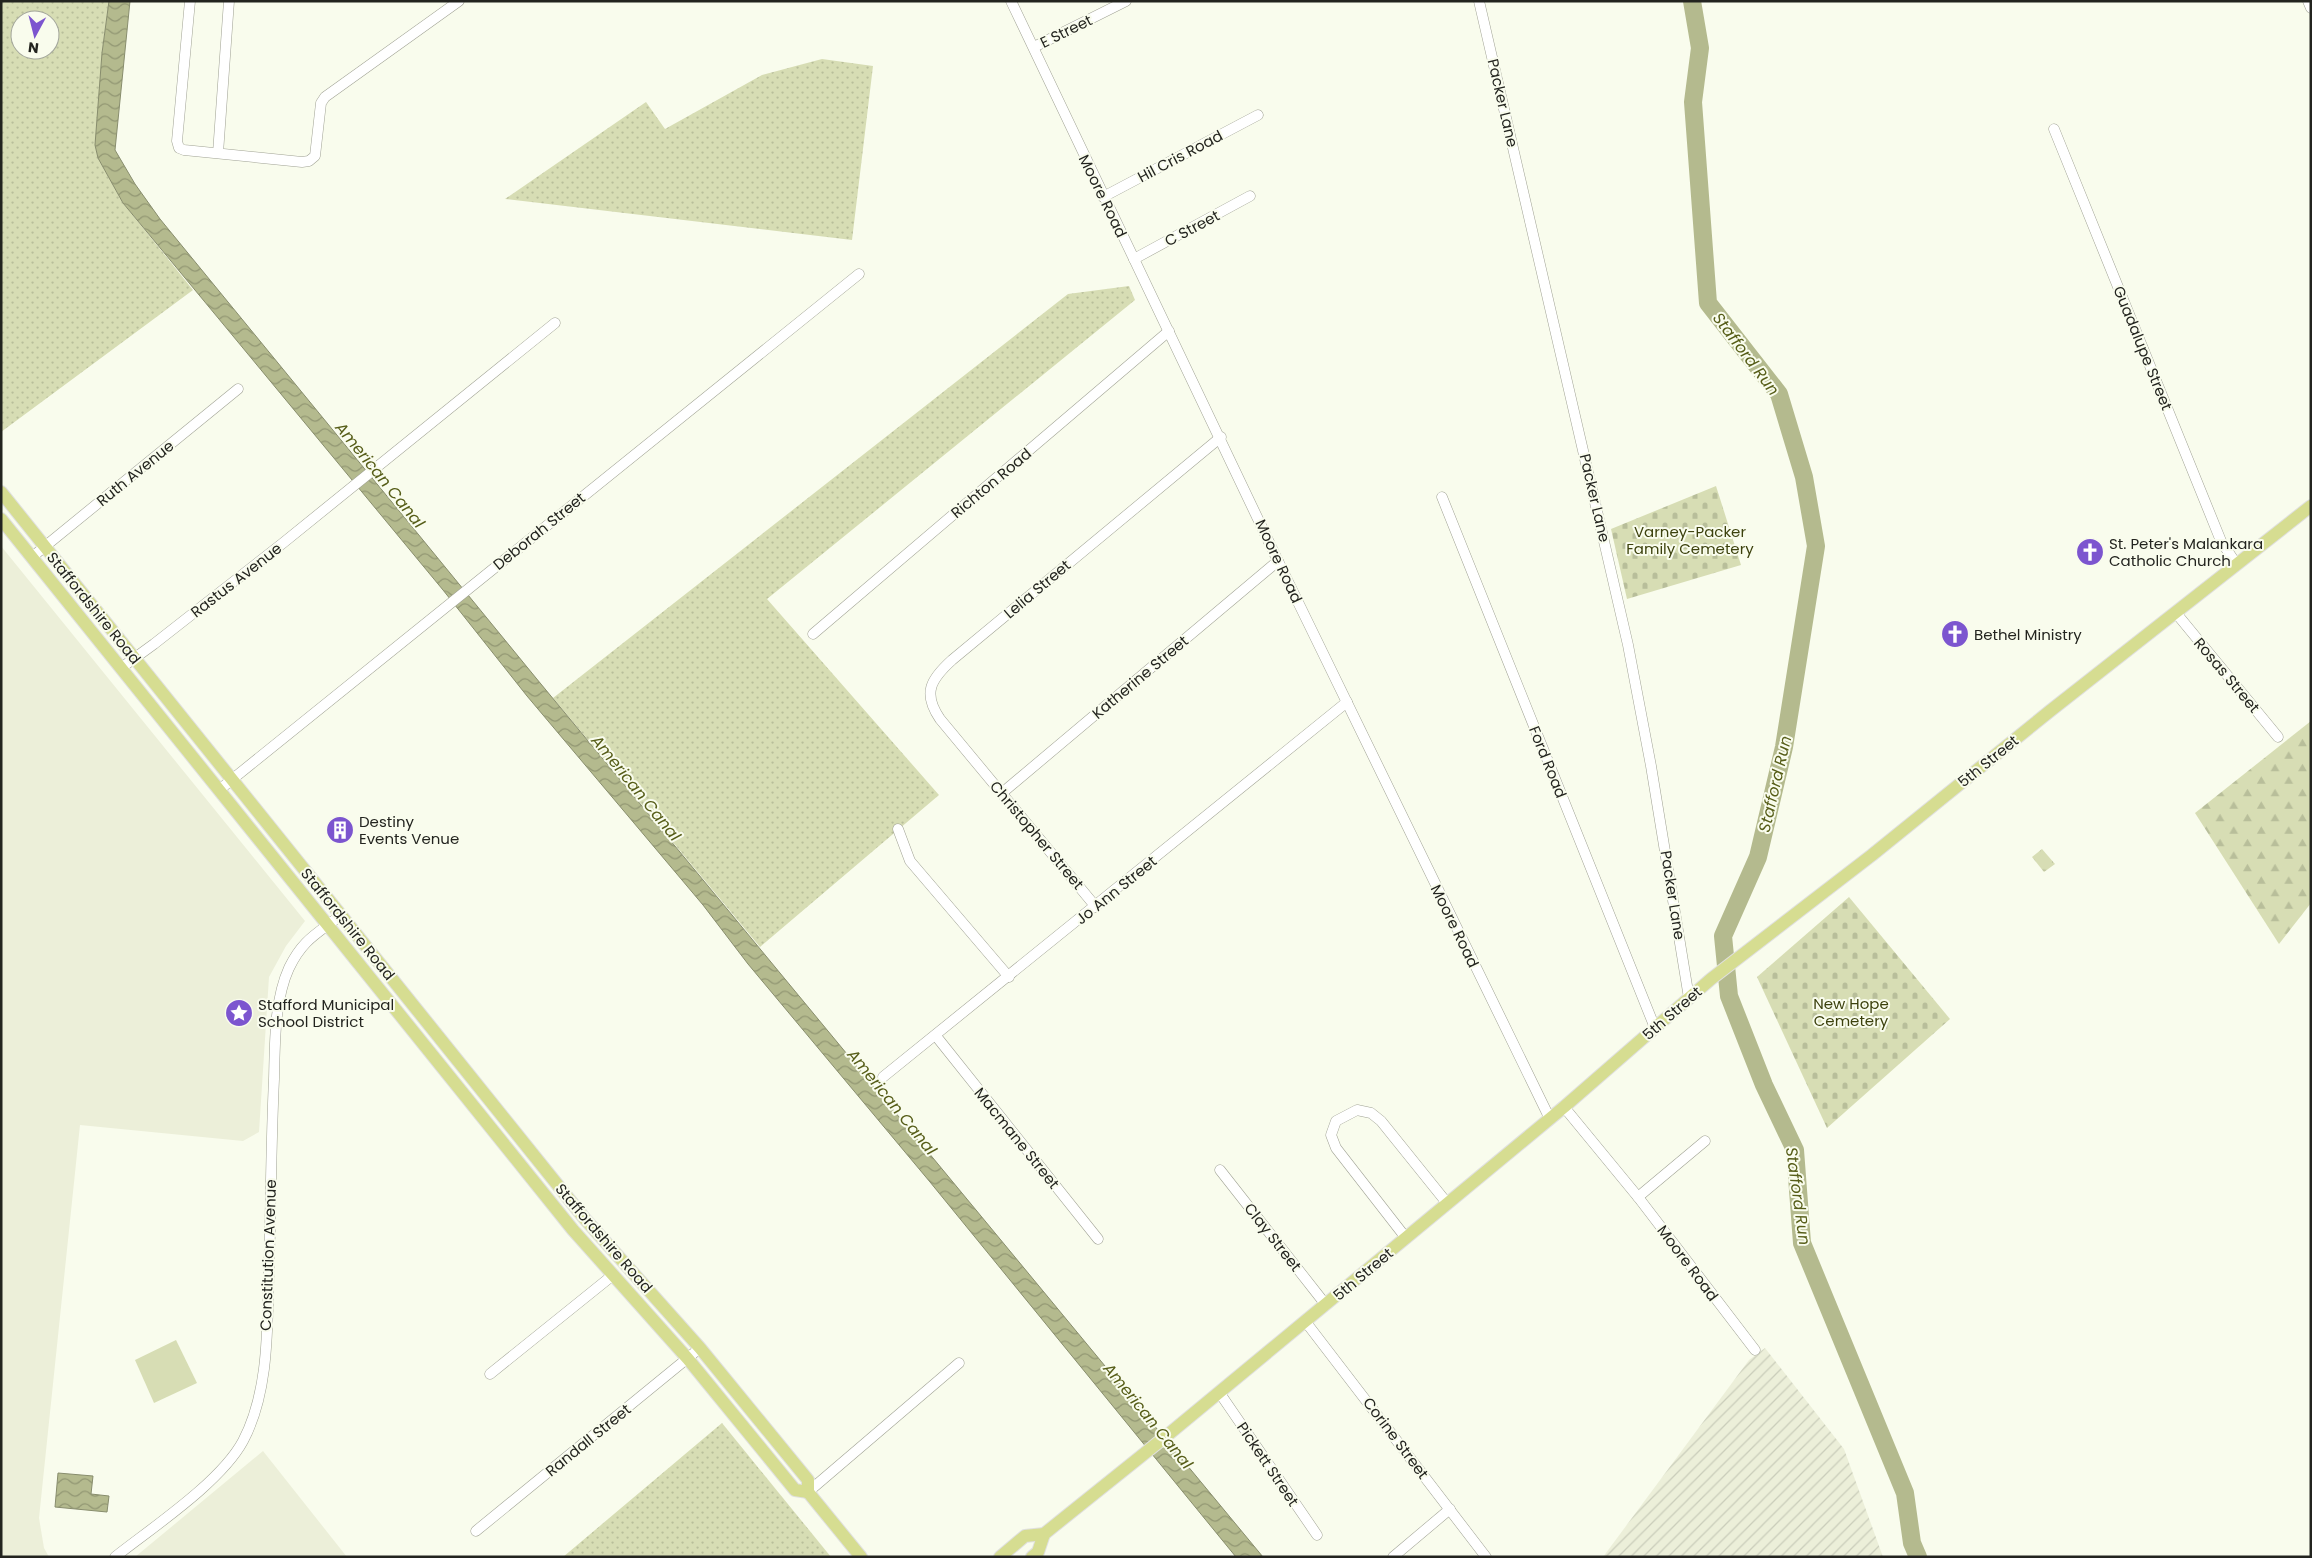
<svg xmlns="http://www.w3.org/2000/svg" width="2312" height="1558" font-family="Poppins,sans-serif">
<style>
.built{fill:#ecefd9}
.industrial{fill:url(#industrial-furrows)}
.grass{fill:url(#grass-dots);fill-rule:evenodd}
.forest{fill:url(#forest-firs)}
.cemetery{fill:url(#cemetery-stones)}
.park{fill:url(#park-crowns)}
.pitch{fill:#d7ddb4}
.water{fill:url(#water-waves);stroke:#888d6d}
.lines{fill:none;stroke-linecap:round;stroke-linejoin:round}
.river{stroke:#b4ba8e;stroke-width:18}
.minor-casing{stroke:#a0a294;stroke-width:11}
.major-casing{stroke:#e0e0e0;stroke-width:14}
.minor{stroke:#fff;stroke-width:10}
.major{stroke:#d6dd91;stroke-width:12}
.labels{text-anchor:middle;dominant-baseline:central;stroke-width:4;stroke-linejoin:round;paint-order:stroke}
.street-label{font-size:15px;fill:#23241f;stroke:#f9fced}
.park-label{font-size:15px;fill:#3c410d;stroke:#f9fced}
.poi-label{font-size:15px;fill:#23241f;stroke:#f9fced;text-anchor:start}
.water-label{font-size:16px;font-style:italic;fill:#565d18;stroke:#f9fced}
</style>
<defs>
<pattern id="industrial-furrows" width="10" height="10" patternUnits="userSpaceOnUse" patternTransform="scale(1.25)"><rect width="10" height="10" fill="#ecefd9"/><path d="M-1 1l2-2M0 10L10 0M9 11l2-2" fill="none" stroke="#cacdba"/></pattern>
<pattern id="grass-dots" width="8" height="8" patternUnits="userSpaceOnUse" patternTransform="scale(1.25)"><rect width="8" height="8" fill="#d7ddb4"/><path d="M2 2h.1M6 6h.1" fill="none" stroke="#b8be9a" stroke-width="1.8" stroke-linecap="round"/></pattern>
<pattern id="forest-firs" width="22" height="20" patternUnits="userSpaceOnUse" patternTransform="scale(1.25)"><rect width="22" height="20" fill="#d7ddb4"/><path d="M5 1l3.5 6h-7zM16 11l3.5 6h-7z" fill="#b8be9a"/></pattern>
<pattern id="cemetery-stones" width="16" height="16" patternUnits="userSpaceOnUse" patternTransform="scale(1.25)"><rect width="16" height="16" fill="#d7ddb4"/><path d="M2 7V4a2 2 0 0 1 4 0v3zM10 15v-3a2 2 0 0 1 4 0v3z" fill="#b8be9a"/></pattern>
<pattern id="park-crowns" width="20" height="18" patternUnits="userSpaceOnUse" patternTransform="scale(1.25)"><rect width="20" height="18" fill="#d7ddb4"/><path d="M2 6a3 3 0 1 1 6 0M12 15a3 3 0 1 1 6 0" fill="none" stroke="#b8be9a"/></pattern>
<pattern id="water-waves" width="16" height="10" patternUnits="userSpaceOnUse" patternTransform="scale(1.25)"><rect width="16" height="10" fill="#b4ba8e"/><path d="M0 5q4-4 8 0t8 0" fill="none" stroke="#929773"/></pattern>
</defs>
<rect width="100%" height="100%" fill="#f9fced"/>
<g class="built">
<polygon points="1,546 305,921 286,946 269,977 259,1132 243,1141 80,1125 39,1518 44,1548 49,1557 1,1557"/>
<polygon points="263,1451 347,1557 135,1557"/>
</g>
<polygon class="industrial" points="1765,1348 1844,1449 1883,1557 1603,1557 1749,1360"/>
<g class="grass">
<path d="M1 1H109L102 53 98 158 123 203 193 290 1 432ZM20 20H50V50H20Z"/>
<polygon points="822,59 873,66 852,240 505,199 646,102 665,129 762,75"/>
<polygon points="1129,286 1135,300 767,599 939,795 760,947 553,698 1068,294"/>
<polygon points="722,1423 831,1557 563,1557"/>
</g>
<polygon class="forest" points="2311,721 2311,903 2279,944 2195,813"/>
<g class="cemetery">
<polygon points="1716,486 1741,565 1627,599 1611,529"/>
<polygon points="1849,897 1950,1019 1827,1128 1757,977"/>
</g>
<polygon class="park" points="2042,849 2055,864 2044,872 2032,857"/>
<polygon class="pitch" points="176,1340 197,1383 154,1403 135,1360"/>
<g class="water">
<polygon points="109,1 130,1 115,150 135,184 160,219 536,678 1263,1557 1236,1557 930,1182 748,964 703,905 527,696 443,590 123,203 98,158 95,145 102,53"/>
<polygon points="58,1473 93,1476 91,1494 109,1496 107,1512 55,1507"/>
</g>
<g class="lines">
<polyline class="river" points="1692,1 1700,48 1693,102 1708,303 1779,394 1804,477 1816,546 1784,747 1758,857 1723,936 1729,996 1764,1085 1795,1150 1802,1243 1905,1493 1912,1543 1918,1557"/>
<g class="minor-casing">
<g id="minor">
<polyline points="190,1 177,141 179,148 184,150 302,162 309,161 315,156 321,103 325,97 459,1"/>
<polyline points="1011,1 1278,561 1550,1119"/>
<polyline points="1479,1 1628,645 1651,766 1689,998"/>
<polyline points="2308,1 2311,8"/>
<polyline points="1034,47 1126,1"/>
<polyline points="2054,129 2221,541 2237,565"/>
<polyline points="218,153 229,1"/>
<polyline points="1103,197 1258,115"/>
<polyline points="1134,259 1250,196"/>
<polyline points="1442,497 1655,1028"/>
<polyline points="32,557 238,389"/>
<polyline points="2176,613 2278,737"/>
<polyline points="813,634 1169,331"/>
<polyline points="121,668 154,644 283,543 555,323"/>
<polyline points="219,790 859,274"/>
<polyline points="1002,793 1278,561"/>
<polyline points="898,829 910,861 1009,977"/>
<path d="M1096 907 940 719C922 693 931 679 952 660L1221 437"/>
<polyline points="936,1036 1098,1239"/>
<polyline points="883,1077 1347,702"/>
<polyline points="1564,1107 1638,1197 1755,1350"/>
<polyline points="1220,1170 1326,1305"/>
<polyline points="1638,1197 1705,1141"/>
<polyline points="1406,1238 1336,1148 1331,1135 1336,1121 1357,1110 1371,1113 1381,1121 1447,1203"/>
<polyline points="1305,1321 1486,1557"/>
<polyline points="490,1374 613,1275"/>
<polyline points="1219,1392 1317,1535"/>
<polyline points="808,1492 959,1363"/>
<polyline points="476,1531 700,1348"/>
<path d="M115 1557C153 1527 221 1482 243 1441 270 1390 267 1324 269 1268 271 1205 271 1142 274 1079 275 1044 274 1001 289 968 303 939 317 934 341 915"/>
<polyline points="1393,1557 1450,1509"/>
</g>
</g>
<g class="major-casing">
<g id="major">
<polyline points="1,492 585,1219 700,1348 808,1480 808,1492 861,1557"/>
<polyline points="1,519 573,1230 688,1359 795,1490 808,1492"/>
<polyline points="1000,1557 1025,1536 1044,1534 1170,1433 1564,1107 1711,979 1872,855 2050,711 2311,506"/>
<polyline points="1032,1557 1038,1552 1044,1534"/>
</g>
</g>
<use href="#minor" class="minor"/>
<use href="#major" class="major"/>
</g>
<defs>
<g id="church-disc" transform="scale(1.4375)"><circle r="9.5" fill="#7c55cf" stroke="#f9fced"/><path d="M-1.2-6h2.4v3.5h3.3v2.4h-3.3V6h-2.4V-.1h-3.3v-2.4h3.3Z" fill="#fff"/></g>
<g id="building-disc" transform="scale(1.4375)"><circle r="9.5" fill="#7c55cf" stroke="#f9fced"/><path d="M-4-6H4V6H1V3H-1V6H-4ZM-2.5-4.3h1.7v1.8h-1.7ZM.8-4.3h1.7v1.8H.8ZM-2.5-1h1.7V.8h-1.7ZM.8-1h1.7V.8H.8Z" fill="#fff"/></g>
<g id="sight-disc" transform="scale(1.4375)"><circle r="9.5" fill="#7c55cf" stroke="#f9fced"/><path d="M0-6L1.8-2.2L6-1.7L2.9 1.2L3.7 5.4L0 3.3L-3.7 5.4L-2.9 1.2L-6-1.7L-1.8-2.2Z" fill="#fff"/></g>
</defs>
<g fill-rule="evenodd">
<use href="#church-disc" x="2090" y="552"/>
<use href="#church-disc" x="1955" y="634"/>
<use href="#building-disc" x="340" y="830"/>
<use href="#sight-disc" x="239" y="1013"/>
</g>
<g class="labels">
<g class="street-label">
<text transform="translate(1066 31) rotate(-26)">E Street</text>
<text transform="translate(1503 103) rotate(77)">Packer Lane</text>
<text transform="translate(1180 156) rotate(-28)">Hil Cris Road</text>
<text transform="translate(1103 196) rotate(64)">Moore Road</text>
<text transform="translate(1192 228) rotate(-28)">C Street</text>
<text transform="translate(2143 348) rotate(68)">Guadalupe Street</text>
<text transform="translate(135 473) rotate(-39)">Ruth Avenue</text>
<text transform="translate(991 483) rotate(-40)">Richton Road</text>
<text transform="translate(1595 498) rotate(77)">Packer Lane</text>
<text transform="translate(539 531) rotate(-39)">Deborah Street</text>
<text transform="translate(1279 561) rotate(65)">Moore Road</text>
<text transform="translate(236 580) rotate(-38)">Rastus Avenue</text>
<text transform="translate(1037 589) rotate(-40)">Lelia Street</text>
<text transform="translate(94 608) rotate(51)">Staffordshire Road</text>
<text transform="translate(2227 675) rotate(50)">Rosas Street</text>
<text transform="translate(1140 677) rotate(-40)">Katherine Street</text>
<text transform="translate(1988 761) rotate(-39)">5th Street</text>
<text transform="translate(1548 762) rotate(68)">Ford Road</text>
<text transform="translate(1037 835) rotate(50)">Christopher Street</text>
<text transform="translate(1116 890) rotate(-39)">Jo Ann Street</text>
<text transform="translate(1673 895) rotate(81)">Packer Lane</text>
<text transform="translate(348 924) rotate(51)">Staffordshire Road</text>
<text transform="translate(1455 926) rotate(64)">Moore Road</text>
<text transform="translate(1672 1013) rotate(-41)">5th Street</text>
<text transform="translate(1017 1138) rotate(51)">Macmane Street</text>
<text transform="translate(1273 1237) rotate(52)">Clay Street</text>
<text transform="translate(604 1238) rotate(49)">Staffordshire Road</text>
<text transform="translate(268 1255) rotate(-88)">Constitution Avenue</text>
<text transform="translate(1688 1263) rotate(53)">Moore Road</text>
<text transform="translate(1363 1274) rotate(-40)">5th Street</text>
<text transform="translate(1396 1438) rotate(53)">Corine Street</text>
<text transform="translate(588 1440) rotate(-39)">Randall Street</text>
<text transform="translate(1268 1464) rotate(56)">Pickett Street</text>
</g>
<g class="park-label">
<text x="1690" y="531">Varney-Packer<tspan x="1690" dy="17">Family Cemetery</tspan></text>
<text x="1851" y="1003">New Hope<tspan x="1851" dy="17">Cemetery</tspan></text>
</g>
<g class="poi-label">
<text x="2109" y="543">St. Peter's Malankara<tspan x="2109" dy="17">Catholic Church</tspan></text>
<text x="1974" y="634">Bethel Ministry</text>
<text x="359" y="821">Destiny<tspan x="359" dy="17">Events Venue</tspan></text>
<text x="258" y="1004">Stafford Municipal<tspan x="258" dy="17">School District</tspan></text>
</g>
<g class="water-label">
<text transform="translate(1746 354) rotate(53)">Stafford Run</text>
<text transform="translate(380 475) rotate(51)">American Canal</text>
<text transform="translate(1775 784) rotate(-77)">Stafford Run</text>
<text transform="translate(636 788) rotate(51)">American Canal</text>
<text transform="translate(892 1102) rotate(51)">American Canal</text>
<text transform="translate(1798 1196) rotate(82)">Stafford Run</text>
<text transform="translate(1148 1416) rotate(51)">American Canal</text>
</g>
</g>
<rect width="2312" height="1558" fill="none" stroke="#23241f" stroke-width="5"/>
<g transform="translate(35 35) rotate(187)"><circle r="24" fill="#f9fced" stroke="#a3a69b"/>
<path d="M0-4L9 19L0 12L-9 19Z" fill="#7c55cf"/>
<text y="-8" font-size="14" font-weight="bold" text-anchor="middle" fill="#23241f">N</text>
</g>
</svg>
